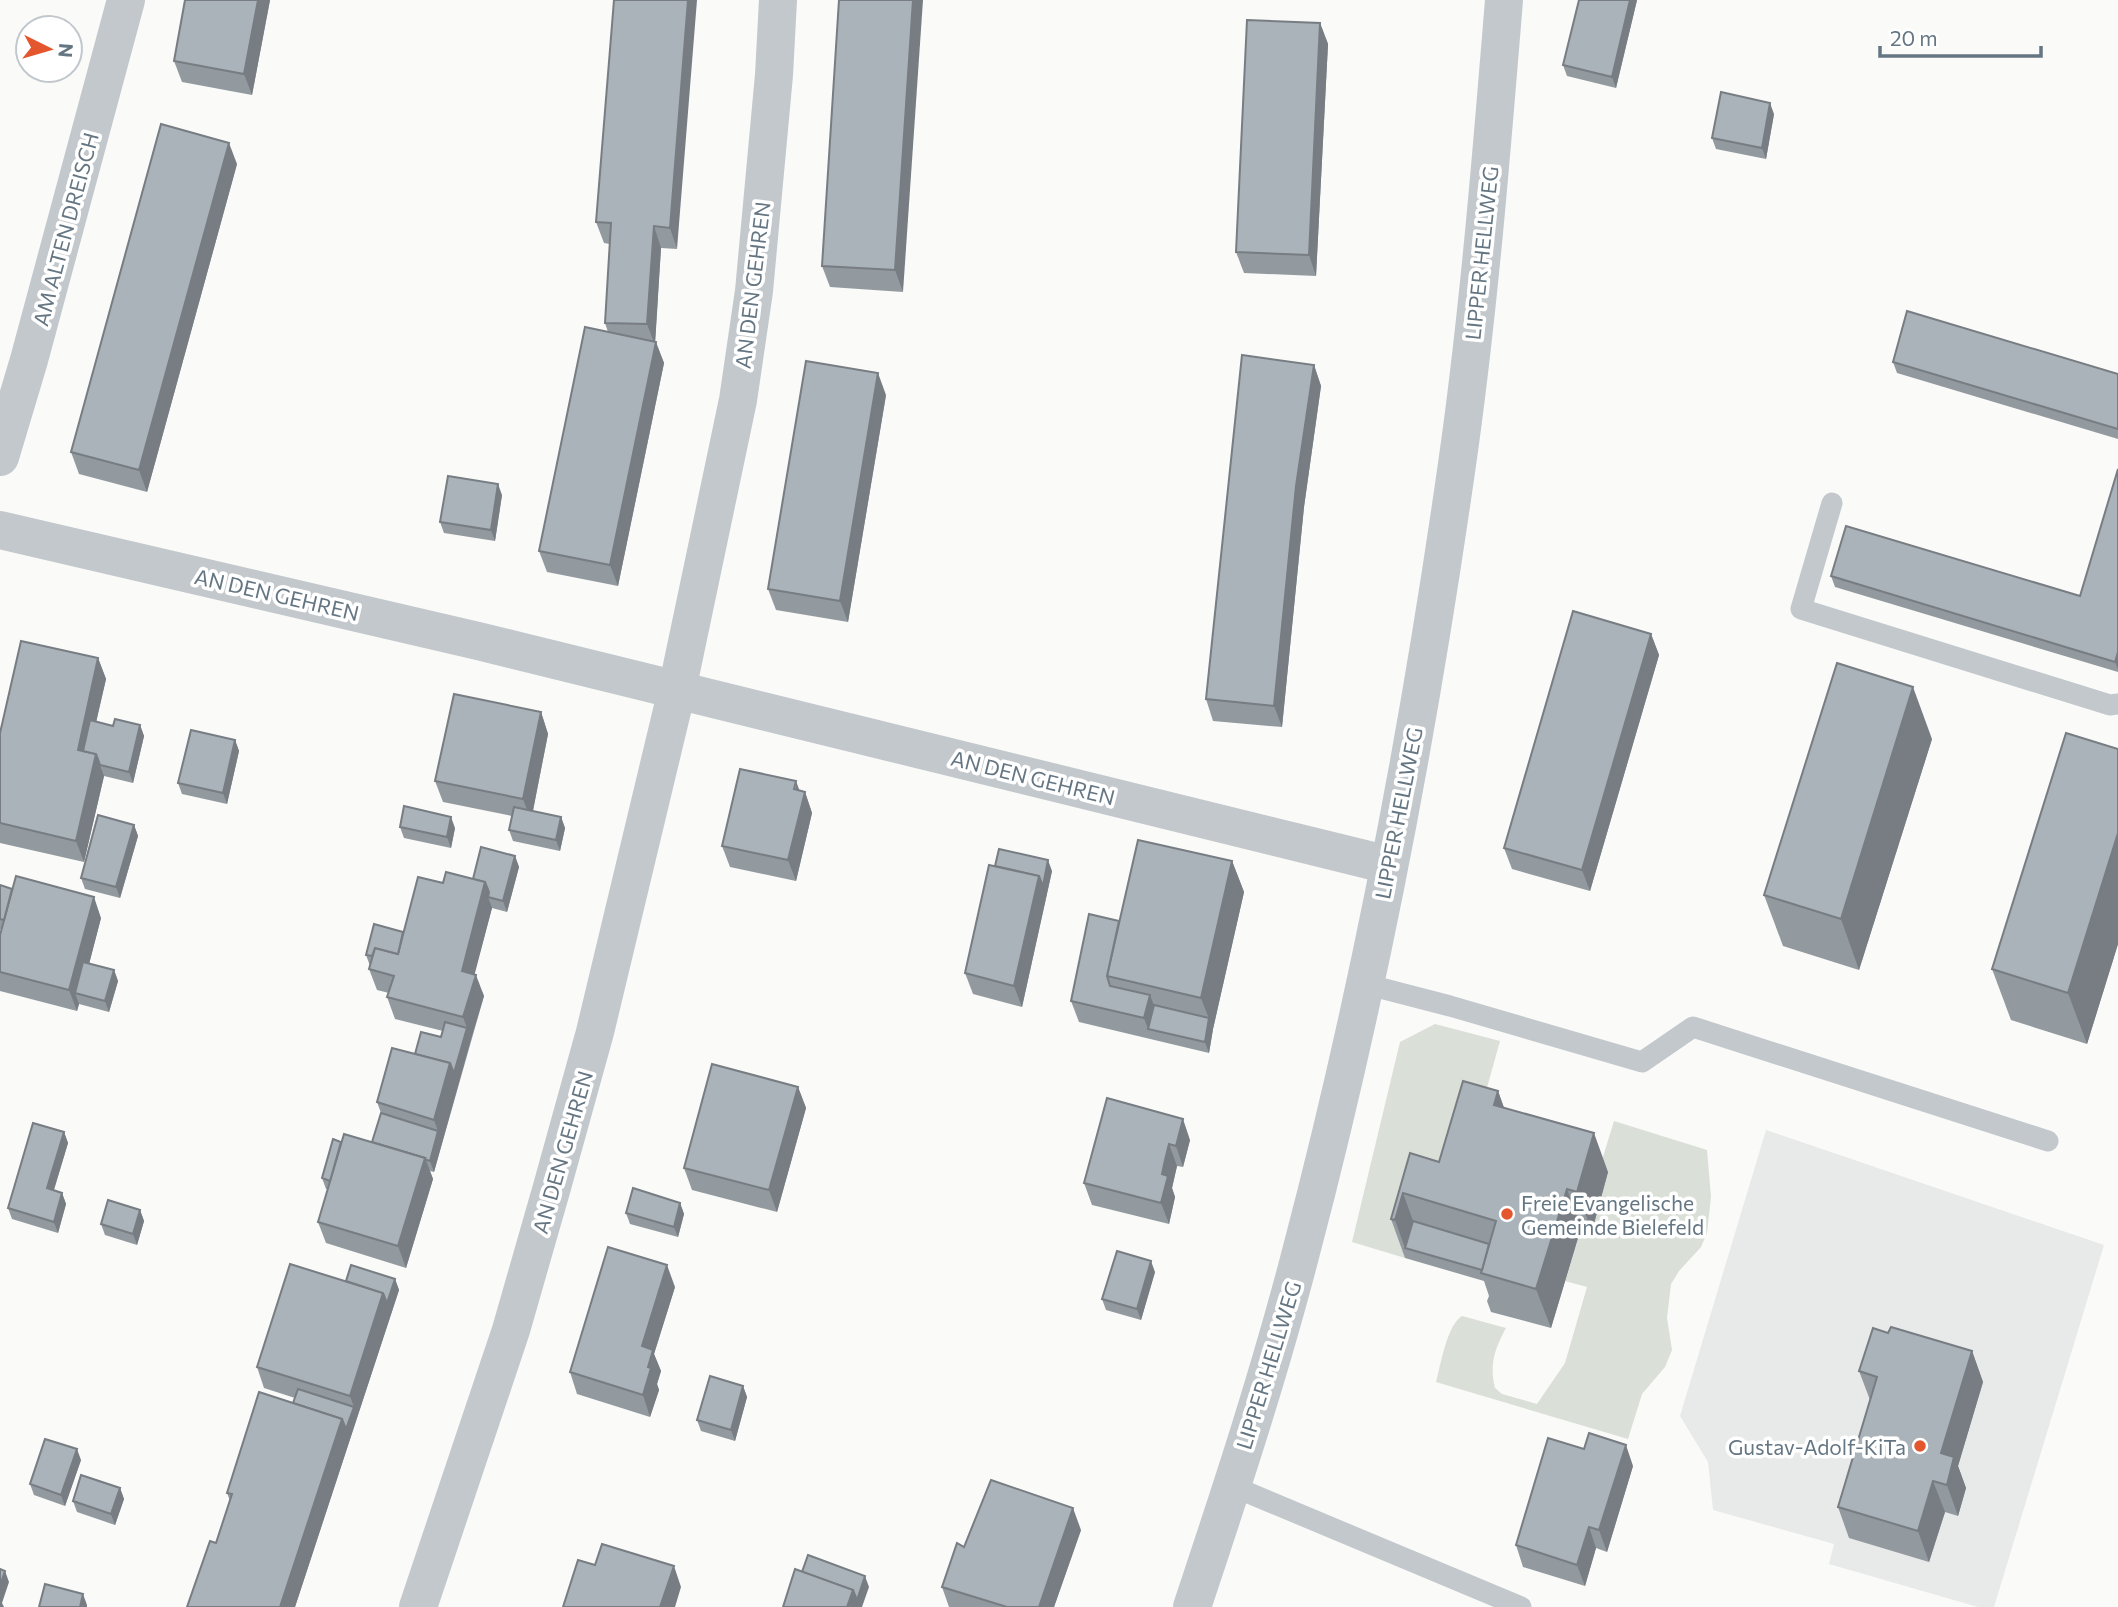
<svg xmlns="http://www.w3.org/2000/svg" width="2118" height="1607" font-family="Commissioner,sans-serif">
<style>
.built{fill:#e8e9e9}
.green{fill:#dadfd7}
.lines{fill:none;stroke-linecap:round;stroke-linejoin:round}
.lane{stroke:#c3c8cc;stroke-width:21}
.street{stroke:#c3c8cc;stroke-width:38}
.wall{fill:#929a9f}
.shaded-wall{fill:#777d82}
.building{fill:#aab3b9;stroke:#777d82;stroke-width:2}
.poi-dot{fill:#e4572e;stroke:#fff;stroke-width:2.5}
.labels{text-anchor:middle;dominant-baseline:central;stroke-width:7;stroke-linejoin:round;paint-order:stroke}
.street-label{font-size:21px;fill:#657683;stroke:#fff}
.poi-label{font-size:21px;fill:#657683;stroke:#fff;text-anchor:start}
</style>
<rect width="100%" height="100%" fill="#fafaf8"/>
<polygon class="built" points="1766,1130 2104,1245 1994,1607 1978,1607 1829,1564 1834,1544 1713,1510 1708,1462 1680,1416"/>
<g class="green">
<polygon points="1435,1024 1500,1041 1478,1120 1424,1193 1405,1258 1352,1242 1400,1042"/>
<path d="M1614 1121 1707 1150 1711 1197 1707 1233 1701 1247 1679 1271 1671 1284 1667 1318 1672 1350 1665 1367 1642 1394 1628 1439 1436 1382C1441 1364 1447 1325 1462 1316L1506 1328C1495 1348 1489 1365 1495 1388L1502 1394 1537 1404 1565 1363 1587 1287 1565 1281Z"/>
</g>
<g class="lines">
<g class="lane">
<polyline points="1832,503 1801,609 2110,705 2118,704"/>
<polyline points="1365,984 1450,1006 1642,1062 1693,1027 2048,1141"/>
<polyline points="1232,1486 1521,1607"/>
</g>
<g class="street">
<polyline points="0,457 29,360 126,0"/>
<polyline points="0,530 478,641 1389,865"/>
<polyline points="418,1607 511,1330 552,1187 595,1032 677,690 738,400 754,291 774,75 778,0"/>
<path d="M1192 1607C1231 1490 1270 1372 1301 1252 1371 987 1422 715 1460 443 1480 296 1492 148 1504 0"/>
</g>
</g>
<g class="wall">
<polygon points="185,0 270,0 252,95 182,82 174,61"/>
<polygon points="614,0 677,249 661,248 655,341 664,363 618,586 547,572 539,551 608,332 605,323 610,244 604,243 596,222"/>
<polygon points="839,0 903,292 830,287 822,266"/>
<polygon points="1579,0 1637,0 1616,88 1567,76 1563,65"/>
<polygon points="1320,23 1328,44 1316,276 1244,273 1236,252"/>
<polygon points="1774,114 1766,159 1716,149 1712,138"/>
<polygon points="237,164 147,492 79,474 71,452"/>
<polygon points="1893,362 2118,374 2118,439 1897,373"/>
<polygon points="1314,365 1321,386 1304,507 1282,727 1213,721 1206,699"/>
<polygon points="886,395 848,622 776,610 768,589"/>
<polygon points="2118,469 2118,672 1835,587 1831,576 2080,596"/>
<polygon points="502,495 495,541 444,533 440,522"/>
<polygon points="1651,634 1659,655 1590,891 1512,869 1504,848"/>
<polygon points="98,658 106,679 96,722 113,726 140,725 144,736 133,783 104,776 84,862 0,843 0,733"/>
<polygon points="541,712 548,734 533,811 561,817 565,828 560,851 513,841 509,830 512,816 443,802 435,781"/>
<polygon points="1932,739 1859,970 1783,946 1764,895"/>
<polygon points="235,740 239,751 227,804 182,794 178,783"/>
<polygon points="2118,749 2118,944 2087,1044 2011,1020 1992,969"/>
<polygon points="799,790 805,792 812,813 796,881 730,867 722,846"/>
<polygon points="134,825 138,836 120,898 85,889 81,878"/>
<polygon points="400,827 455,828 451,848 404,838"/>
<polygon points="515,856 519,867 507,912 492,908 474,974 484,996 434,1172 430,1171 433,1179 406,1268 326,1243 318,1222 328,1189 326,1189 322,1178 341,1142 372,1142 381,1113 377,1102 415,1054 441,1037 443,1031 395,1019 387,997 389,993 377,990 369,969 370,966 366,955 403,932 443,883 473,879"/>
<polygon points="1232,861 1244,892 1213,1029 1209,1053 1079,1022 1071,1001 1119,921"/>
<polygon points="995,866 1052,871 1022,1007 973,994 965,973"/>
<polygon points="0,885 101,918 89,964 114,970 118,981 109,1012 79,1004 77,1011 0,991 0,935 1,930 0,929"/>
<polygon points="798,1087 806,1108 777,1212 692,1190 684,1168"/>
<polygon points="1498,1091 1504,1108 1608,1172 1592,1231 1581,1228 1551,1328 1491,1312 1487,1301 1489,1296 1484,1281 1405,1258 1391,1219 1410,1153 1439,1162"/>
<polygon points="1107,1098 1190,1140 1183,1167 1177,1166 1172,1188 1175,1197 1169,1224 1092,1205 1084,1183"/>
<polygon points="64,1132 68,1143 54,1190 62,1193 66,1204 58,1233 12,1219 8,1208"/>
<polygon points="680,1203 684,1214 678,1237 630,1224 626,1213"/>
<polygon points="140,1210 144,1221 137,1245 105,1235 101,1224"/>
<polygon points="1155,1272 1141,1320 1106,1310 1102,1299"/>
<polygon points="395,1279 399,1290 295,1607 187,1607 216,1543 230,1501 227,1493 293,1403 295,1398 264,1388 257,1367 346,1281"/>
<polygon points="675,1287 654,1354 661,1371 657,1384 659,1390 650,1417 577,1394 570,1372"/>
<polygon points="1888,1333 1972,1351 1983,1382 1958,1466 1966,1488 1958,1516 1945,1512 1929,1562 1849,1538 1838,1507 1870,1400 1859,1371"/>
<polygon points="743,1386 747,1397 735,1441 701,1431 697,1420"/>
<polygon points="81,1460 65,1506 34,1495 30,1484"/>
<polygon points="1633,1466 1607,1552 1596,1548 1585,1586 1523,1567 1516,1545"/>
<polygon points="120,1488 124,1499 115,1525 77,1512 73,1501"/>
<polygon points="1081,1530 1054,1607 949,1607 942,1587"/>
</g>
<g class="shaded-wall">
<polygon points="258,0 270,0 252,95 244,74"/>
<polygon points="688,0 697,0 677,249 670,228"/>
<polygon points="913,0 923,0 903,292 895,270"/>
<polygon points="1630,0 1637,0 1616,88 1612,77"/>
<polygon points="1320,23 1328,44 1316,276 1309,255"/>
<polygon points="1770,103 1774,114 1766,159 1762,148"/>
<polygon points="229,143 237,164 147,492 139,470"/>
<polygon points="654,226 661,248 655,345 647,324"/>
<polygon points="656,342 664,363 618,586 610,565"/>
<polygon points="1314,365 1321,386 1304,507 1282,727 1274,706 1296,486"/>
<polygon points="878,373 886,395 848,622 840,601"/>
<polygon points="498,484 502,495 495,541 491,530"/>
<polygon points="1651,634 1659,655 1590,891 1582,870"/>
<polygon points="2118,652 2118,669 2115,662"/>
<polygon points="98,658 106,679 87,762 78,750"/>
<polygon points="1913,687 1932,739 1859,970 1841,919"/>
<polygon points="541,712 548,734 531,820 523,799"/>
<polygon points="140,725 144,736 133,783 129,772"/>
<polygon points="235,740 239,751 227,804 223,793"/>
<polygon points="96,754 104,776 84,862 76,841"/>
<polygon points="796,781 803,800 805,792 812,813 796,881 788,860"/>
<polygon points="451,817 455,828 451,848 447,837"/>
<polygon points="561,817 565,828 560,851 556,840"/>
<polygon points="134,825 138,836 120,898 116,887"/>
<polygon points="2118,833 2118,944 2087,1044 2068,993"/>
<polygon points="515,856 519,867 507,912 503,901"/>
<polygon points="1048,860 1052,871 1022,1007 1014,986 1039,876"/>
<polygon points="1232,861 1244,892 1213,1029 1201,998"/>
<polygon points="485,882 491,898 488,897 492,908 470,992 462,971"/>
<polygon points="94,897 101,918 81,995 75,993 79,1004 77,1011 69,990"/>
<polygon points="114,970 118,981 109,1012 105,1001"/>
<polygon points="476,975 484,996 471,1039 463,1017"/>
<polygon points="1150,995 1158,1016 1148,1029 1144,1018"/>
<polygon points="1209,1018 1213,1029 1209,1053 1205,1042"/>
<polygon points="467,1028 471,1039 434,1172 430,1161 438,1131 434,1120 450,1063"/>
<polygon points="798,1087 806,1108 777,1212 769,1190"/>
<polygon points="1498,1091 1512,1130 1494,1105"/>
<polygon points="1183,1119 1190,1140 1183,1167 1176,1146"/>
<polygon points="64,1132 68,1143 51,1199 47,1188"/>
<polygon points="1594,1133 1608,1172 1592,1231 1577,1192"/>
<polygon points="1169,1144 1177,1166 1172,1188 1175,1197 1169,1224 1161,1203 1162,1174"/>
<polygon points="425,1158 433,1179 406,1268 398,1246"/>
<polygon points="1567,1189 1581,1228 1551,1328 1536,1289"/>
<polygon points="62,1193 66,1204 58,1233 54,1222"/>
<polygon points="1403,1193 1417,1232 1405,1248 1395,1220"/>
<polygon points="680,1203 684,1214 678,1237 674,1227"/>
<polygon points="140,1210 144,1221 137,1245 133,1234"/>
<polygon points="1151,1261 1155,1272 1141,1320 1137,1309"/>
<polygon points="667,1265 675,1287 654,1354 661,1371 657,1384 659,1390 650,1417 643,1395 642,1346"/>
<polygon points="395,1279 399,1290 295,1607 280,1607 342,1419 354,1407 350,1396 383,1293"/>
<polygon points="1972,1351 1983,1382 1958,1466 1966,1488 1958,1516 1947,1485 1941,1453"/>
<polygon points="743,1386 747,1397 735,1441 731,1430"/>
<polygon points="1626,1445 1633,1466 1607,1552 1599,1530"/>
<polygon points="77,1449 81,1460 65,1506 61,1495"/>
<polygon points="1933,1481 1945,1512 1929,1562 1918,1531"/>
<polygon points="120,1488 124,1499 115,1525 111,1514"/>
<polygon points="1073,1508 1081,1530 1054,1607 1039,1607"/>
<polygon points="1589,1527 1596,1548 1585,1586 1577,1565"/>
<polygon points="674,1566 681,1587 675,1607 660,1607"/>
<polygon points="5,1571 9,1582 2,1603 4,1607 0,1607 0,1586"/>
<polygon points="865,1576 869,1587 862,1607 847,1607 853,1590"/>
<polygon points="83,1594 87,1605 87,1607 80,1607"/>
</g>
<g class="building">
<polygon points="185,0 258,0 244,74 174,61"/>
<polygon points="614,0 688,0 670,228 654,226 647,324 605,323 611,223 596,222"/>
<polygon points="839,0 913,0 895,270 822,266"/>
<polygon points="1579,0 1630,0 1612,77 1563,65"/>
<polygon points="1247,20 1320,23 1309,255 1236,252"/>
<polygon points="1721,92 1770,103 1762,148 1712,138"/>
<polygon points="161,124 229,143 139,470 71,452"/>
<polygon points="1907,311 2118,374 2118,429 1893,362"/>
<polygon points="585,327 656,342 610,565 539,551"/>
<polygon points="1242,355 1314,365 1296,486 1274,706 1206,699"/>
<polygon points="806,361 878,373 840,601 768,589"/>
<polygon points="2118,469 2118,652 2115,662 1831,576 1846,526 2080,596"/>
<polygon points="448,476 498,484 491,530 440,522"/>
<polygon points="1573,611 1651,634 1582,870 1504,848"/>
<polygon points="21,641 98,658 78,750 96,754 76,841 0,823 0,733"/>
<polygon points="1837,663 1913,687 1841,919 1764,895"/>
<polygon points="454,694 541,712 523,799 435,781"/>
<polygon points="115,719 140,725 129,772 100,765 96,754 83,751 90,720 113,726"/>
<polygon points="191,730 235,740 223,793 178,783"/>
<polygon points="2066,733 2118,749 2118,833 2068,993 1992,969"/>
<polygon points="740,769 796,781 794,789 805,792 788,860 722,846"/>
<polygon points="404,806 451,817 447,837 400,827"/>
<polygon points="514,807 561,817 556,840 509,830"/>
<polygon points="98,815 134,825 116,887 81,878"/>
<polygon points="1138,840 1232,861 1201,998 1107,976"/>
<polygon points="481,847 515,856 503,901 488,897 489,892 485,882 473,879"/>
<polygon points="999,849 1048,860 1043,886 1039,876 995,866"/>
<polygon points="989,865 1039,876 1014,986 965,973"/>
<polygon points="446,872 485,882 462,971 476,975 463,1017 387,997 394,976 369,969 375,948 398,954 418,877 443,883"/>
<polygon points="16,876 94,897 69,990 0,972 0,935"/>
<polygon points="0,885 12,889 4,920 0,919"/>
<polygon points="1089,914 1119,921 1107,976 1110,986 1150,995 1144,1018 1071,1001"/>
<polygon points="374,924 403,932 398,954 375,948 372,956 366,955"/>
<polygon points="83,962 114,970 105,1001 75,993"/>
<polygon points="1154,1005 1209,1018 1205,1042 1148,1029"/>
<polygon points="445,1022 467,1028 454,1073 450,1063 415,1054 421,1032 441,1037"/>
<polygon points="392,1048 450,1063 434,1120 377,1102"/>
<polygon points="712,1064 798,1087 769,1190 684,1168"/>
<polygon points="1463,1081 1498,1091 1494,1105 1594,1133 1577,1192 1567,1189 1536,1289 1481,1273 1496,1221 1403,1193 1395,1220 1391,1219 1410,1153 1439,1162"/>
<polygon points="1107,1098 1183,1119 1176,1146 1169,1144 1165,1160 1162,1174 1168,1176 1161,1203 1084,1183"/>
<polygon points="381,1113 438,1131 430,1161 424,1159 425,1158 372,1142"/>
<polygon points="33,1123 64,1132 47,1188 62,1193 54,1222 8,1208"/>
<polygon points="344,1134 425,1158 398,1246 318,1222"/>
<polygon points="333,1139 341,1142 330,1181 322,1178"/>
<polygon points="633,1188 680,1203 674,1227 626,1213"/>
<polygon points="108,1200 140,1210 133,1234 101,1224"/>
<polygon points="1413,1221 1489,1244 1482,1270 1405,1248"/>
<polygon points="608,1247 667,1265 642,1346 653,1350 648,1367 651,1368 643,1395 570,1372"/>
<polygon points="1117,1251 1151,1261 1137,1309 1102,1299"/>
<polygon points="290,1264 383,1293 350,1396 257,1367"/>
<polygon points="351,1265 395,1279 387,1303 383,1293 346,1281"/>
<polygon points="1891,1327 1972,1351 1941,1453 1954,1457 1947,1485 1933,1481 1918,1531 1838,1507 1877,1377 1859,1371 1873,1328 1888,1333"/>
<polygon points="710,1376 743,1386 731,1430 697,1420"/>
<polygon points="298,1389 354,1407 346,1429 342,1419 293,1403"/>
<polygon points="259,1392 342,1419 280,1607 187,1607 210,1541 216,1543 232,1494 227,1493"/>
<polygon points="1589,1433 1626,1445 1599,1530 1589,1527 1577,1565 1516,1545 1548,1438 1584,1449"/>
<polygon points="45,1439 77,1449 61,1495 30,1484"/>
<polygon points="81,1475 120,1488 111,1514 73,1501"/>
<polygon points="991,1480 1073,1508 1039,1607 1007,1607 942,1587 957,1543 964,1547"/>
<polygon points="602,1544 674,1566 660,1607 563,1607 578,1560 595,1565"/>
<polygon points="808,1555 865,1576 857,1600 853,1590 802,1572"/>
<polygon points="0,1569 5,1571 0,1586"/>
<polygon points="795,1569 853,1590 847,1607 783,1607"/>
<polygon points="45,1584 83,1594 80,1607 39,1607"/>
</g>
<g class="poi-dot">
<circle cx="1507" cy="1214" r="7"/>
<circle cx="1920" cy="1446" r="7"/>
</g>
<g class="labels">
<g class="street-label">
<text transform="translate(65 229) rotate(-75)">AM ALTEN DREISCH</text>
<text transform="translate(1481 253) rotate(-84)">LIPPER HELLWEG</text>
<text transform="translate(752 285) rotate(-83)">AN DEN GEHREN</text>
<text transform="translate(277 594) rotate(13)">AN DEN GEHREN</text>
<text transform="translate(1033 777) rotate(14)">AN DEN GEHREN</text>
<text transform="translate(1398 813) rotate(-79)">LIPPER HELLWEG</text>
<text transform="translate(562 1152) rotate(-74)">AN DEN GEHREN</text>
<text transform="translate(1268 1365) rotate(-73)">LIPPER HELLWEG</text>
</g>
<g class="poi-label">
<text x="1521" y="1202">Freie Evangelische<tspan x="1521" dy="24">Gemeinde Bielefeld</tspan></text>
<text x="1906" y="1446" text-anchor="end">Gustav-Adolf-KiTa</text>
</g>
</g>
<g transform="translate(49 49) rotate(95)"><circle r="33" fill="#ffffff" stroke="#c1c8cd" stroke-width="2"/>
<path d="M0-5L12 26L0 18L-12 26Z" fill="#e4572e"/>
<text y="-10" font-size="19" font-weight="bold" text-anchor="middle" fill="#657683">N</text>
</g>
<path d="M1880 46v10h161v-10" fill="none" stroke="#657683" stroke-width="3.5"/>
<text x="1890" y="46" font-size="21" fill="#657683" stroke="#ffffff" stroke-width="5" paint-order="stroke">20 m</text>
</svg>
